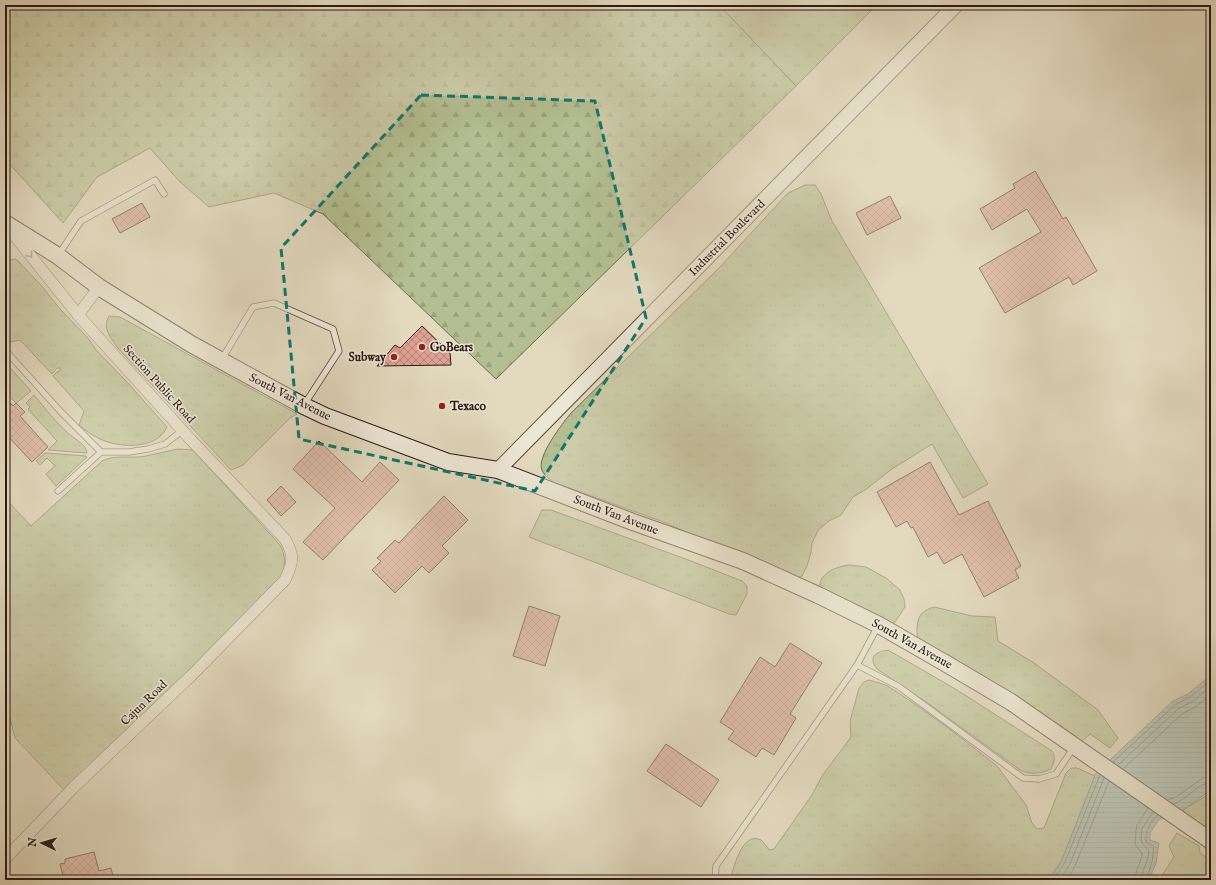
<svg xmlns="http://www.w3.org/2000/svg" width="1216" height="885" font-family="'IM FELL English',serif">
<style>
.grass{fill:url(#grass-tufts);stroke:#6f6c53}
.forest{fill:url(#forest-firs);stroke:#6f6c53}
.water{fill:url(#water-rules);stroke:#6b7976}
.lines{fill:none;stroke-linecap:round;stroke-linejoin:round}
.shore{stroke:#606a66;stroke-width:1}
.building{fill:url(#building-cross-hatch);stroke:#2b1a14}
.service-casing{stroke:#594a3e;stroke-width:7}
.minor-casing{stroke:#594a3e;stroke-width:12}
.tertiary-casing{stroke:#594a3e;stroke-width:16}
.secondary-casing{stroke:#2b1a14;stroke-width:18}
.service{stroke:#ece6d5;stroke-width:5.5}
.minor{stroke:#ece6d5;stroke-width:11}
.tertiary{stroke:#ece6d5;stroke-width:14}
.secondary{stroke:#ece6d5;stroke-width:16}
.oneway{stroke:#958a7e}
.marked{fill:none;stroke:#0f766e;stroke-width:3;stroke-dasharray:8 5;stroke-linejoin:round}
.poi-dot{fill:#8f2418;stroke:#ece6d5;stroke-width:1.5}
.labels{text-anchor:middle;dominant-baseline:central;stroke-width:3;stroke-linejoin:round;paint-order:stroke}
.street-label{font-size:12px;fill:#2b1a14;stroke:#ece6d5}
.poi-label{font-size:12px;font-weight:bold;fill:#2b1a14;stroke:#ece6d5;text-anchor:start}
</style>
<defs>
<pattern id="grass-tufts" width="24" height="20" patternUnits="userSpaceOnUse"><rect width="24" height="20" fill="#b3bf92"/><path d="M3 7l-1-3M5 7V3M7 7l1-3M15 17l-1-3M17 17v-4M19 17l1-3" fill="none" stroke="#9aa47d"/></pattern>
<pattern id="forest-firs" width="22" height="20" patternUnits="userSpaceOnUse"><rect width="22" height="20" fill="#b3bf92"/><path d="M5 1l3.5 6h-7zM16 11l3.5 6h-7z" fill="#9aa47d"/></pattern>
<pattern id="water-rules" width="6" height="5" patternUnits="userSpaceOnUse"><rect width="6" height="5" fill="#96b9b7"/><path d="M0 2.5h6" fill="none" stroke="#819e9c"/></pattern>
<pattern id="building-cross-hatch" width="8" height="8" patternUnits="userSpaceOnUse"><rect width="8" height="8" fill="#dea092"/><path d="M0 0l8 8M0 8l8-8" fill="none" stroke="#b48276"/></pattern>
</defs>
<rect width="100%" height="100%" fill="#e2d9be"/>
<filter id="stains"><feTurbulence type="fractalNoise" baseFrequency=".005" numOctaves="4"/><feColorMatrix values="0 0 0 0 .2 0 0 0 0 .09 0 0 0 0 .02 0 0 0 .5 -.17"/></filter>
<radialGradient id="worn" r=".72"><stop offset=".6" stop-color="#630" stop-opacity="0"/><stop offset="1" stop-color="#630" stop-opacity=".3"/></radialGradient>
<g class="grass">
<polygon points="719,5 877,5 796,86"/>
<path d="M805 185H815L821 194 832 221 988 484 963 498 932 444 892 469 865 490 853 497 841 515 829 521 818 530 812 543 811 553 807 566 802 576 797 578 716 545 661 521 555 483C550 479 545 477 542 470 536 457 563 423 571 413L719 268 788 193Z"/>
<path d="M16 259 40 284 60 309 87 337 97 351 127 382 167 427C157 450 119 448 100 439 92 435 85 430 79 425L84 411 53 376 57 372 60 371V368H57L52 374 20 340 6 343 5 342V261Z"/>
<path d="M109 316 120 317 297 414 290 418 243 465 231 470 117 347C110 336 102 328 109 316Z"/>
<polygon points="5,362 31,391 16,403 5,391"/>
<path d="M34 395C46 409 58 426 73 437 79 442 86 445 87 453L48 450 57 441 28 409 30 407 26 403Z"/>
<path d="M178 449 193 450 280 545C287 557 285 569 279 581L66 792 15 738 8 710 5 706V498L31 526 102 461C116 454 132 459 146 456 157 454 167 451 178 449Z"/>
<polygon points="45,453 86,456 87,457 56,486 46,474 55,466 47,458 40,465 36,461"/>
<polygon points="542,510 551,510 691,561 742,581 747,586 747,594 736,615 729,614 529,537"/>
<path d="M849 565 866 567 886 578 900 590 904 599 905 607 895 622 891 625 820 589C817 574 837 566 849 565Z"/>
<path d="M934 607 972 616 995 617 998 641 1034 663 1098 710 1118 738 1110 748 1090 734 1081 742 918 639C916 631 916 616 925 611 928 609 931 608 934 607Z"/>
<path d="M888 650 957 690 1052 751C1056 757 1054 763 1051 769 1040 774 1030 775 1020 770L929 704 877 669C868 657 875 652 888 650Z"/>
<path d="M869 680 886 685 912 702 951 730 997 766 1026 805 1032 823 1037 829 1044 828 1066 773 1071 768H1077L1095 776 1062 860 1048 880H730C734 867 742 831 761 840 764 842 767 847 769 850L774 849 812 795 822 776 851 737 850 722 859 688 864 682Z"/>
<polygon points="1211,793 1211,833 1184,814 1183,810"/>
<polygon points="1177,833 1199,846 1200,853 1211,861 1211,880 1159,880 1174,857 1169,846"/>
</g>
<polygon class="forest" points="5,5 719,5 796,86 496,379 323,214 274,193 209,207 180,182 150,148 97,177 63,223 5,159"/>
<polygon class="water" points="1211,675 1211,790 1183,810 1159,819 1150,833 1150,840 1159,843 1156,863 1149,880 1050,880 1062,860 1096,773 1173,701 1188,694"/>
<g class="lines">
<g class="shore">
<polyline points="1113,762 1175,705 1190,697 1211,680"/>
<polyline points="1118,765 1178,709 1193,701 1211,686"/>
<polyline points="1123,769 1182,714 1197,706 1211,694"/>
<polyline points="1168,800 1176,797 1203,778 1211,776"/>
<path d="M1174 804C1186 800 1198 783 1211 782"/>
<polyline points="1054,880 1065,862 1100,775"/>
<polyline points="1060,880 1070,864 1104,778"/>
<polyline points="1067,880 1075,866 1109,781"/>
<path d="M1135 880C1135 871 1141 863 1142 854L1135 844 1136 831 1137 825 1148 808"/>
<polyline points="1141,880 1141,876 1147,861 1149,851 1142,843 1141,839 1142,829 1153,812"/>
<path d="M1146 880 1152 862 1154 847 1153 846 1146 842C1145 832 1150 821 1158 815"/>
</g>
</g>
<g class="building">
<polygon points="1035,171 1063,219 1066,217 1097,271 1073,285 1069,277 1005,313 979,268 1041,232 1027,209 992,230 980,209 1015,188 1013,184"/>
<polygon points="890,196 901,218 867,235 856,213"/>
<polygon points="142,203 150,217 120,233 112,219"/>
<polygon points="422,326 450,353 451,365 377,366 395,345 400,348"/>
<polygon points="5,397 13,406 16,403 25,412 20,416 48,447 32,462 5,433"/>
<polygon points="319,441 362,482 380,462 399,480 323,560 303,542 335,508 293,469"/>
<polygon points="930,462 959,515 988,501 1021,566 1015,570 1019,578 984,597 962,554 944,564 937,552 928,557 913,527 911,528 907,521 896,527 877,492"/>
<polygon points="281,486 296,502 281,516 267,500"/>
<polygon points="444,496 468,520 442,546 449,553 429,573 422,566 395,593 372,570 381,561 377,558 395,540 399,543"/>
<polygon points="529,606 560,616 545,666 513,656"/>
<polygon points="790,643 822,663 790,714 796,718 774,755 762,748 756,757 728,739 734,731 720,722 760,657 775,667"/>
<polygon points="666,744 719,780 701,807 647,771"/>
<polygon points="94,852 99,871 111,868 114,880 64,880 60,864 65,863 65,859"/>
</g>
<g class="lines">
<g class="service-casing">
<g id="service">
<polyline points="59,254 81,221 155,180 164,194"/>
<polyline points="5,350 61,412 101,452 129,452 148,449 165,444 183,430"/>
<polyline points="222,359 253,307 274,303 333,329 339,351 304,405"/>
<polyline points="58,491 101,452"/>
<polyline points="878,626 857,665 898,686 1023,778 1039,779 1056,774 1074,747"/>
<polyline points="715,880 716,866 857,665"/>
</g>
</g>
<g class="minor-casing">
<g id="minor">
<polyline points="78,315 99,287"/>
<path d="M5 859 73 788 191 676 285 580C293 563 295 556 285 539L191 440 78 315 10 230"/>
</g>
</g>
<g class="tertiary-casing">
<polyline id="tertiary" points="498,470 956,5"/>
</g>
<g class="secondary-casing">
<polyline id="secondary" points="5,223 58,256 99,287 191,344 304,406 325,416 448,462 498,470 633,522 743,561 818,595 879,625 945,663 1011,702 1211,841"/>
</g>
<use href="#service" class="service"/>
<use href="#minor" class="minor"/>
<use href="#tertiary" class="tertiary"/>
<use href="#secondary" class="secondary"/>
</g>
<defs><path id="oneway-chevron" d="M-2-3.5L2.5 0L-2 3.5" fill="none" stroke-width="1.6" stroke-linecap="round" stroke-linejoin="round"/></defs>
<use class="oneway" href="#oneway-chevron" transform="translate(30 255) rotate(51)"/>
<path d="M0 0H1216V885H0ZM421 95 595 101 646 318 535 491 299 439 281 248Z" fill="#e2d9be" fill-opacity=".55" fill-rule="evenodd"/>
<path class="marked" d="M421 95 595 101 646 318 535 491 299 439 281 248Z"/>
<g class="poi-dot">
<circle cx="422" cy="347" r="4"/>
<circle cx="394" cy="357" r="4"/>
<circle cx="442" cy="406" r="4"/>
</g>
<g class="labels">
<g class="street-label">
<text transform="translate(727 238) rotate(-45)">Industrial Boulevard</text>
<text transform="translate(159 384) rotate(48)">Section Public Road</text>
<text transform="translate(290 397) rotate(27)">South Van Avenue</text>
<text transform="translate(616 515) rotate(21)">South Van Avenue</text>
<text transform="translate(912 644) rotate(29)">South Van Avenue</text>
<text transform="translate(144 703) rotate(-44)">Cajun Road</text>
</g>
<g class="poi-label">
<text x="430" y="347">GoBears</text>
<text x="386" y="357" text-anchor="end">Subway</text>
<text x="450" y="406">Texaco</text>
</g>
</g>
<rect width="1216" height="885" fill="none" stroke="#e2d9be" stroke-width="20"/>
<rect x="6" y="6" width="1204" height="873" fill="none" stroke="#2b1a14" stroke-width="2"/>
<rect x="10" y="10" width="1196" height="865" fill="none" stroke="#2b1a14"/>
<g transform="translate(42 843) rotate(275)" stroke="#ece6d5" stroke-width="3" paint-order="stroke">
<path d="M0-3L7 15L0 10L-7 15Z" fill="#2b1a14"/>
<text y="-6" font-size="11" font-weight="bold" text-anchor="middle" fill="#2b1a14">N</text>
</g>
<rect width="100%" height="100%" filter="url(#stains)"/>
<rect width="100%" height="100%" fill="url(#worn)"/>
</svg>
